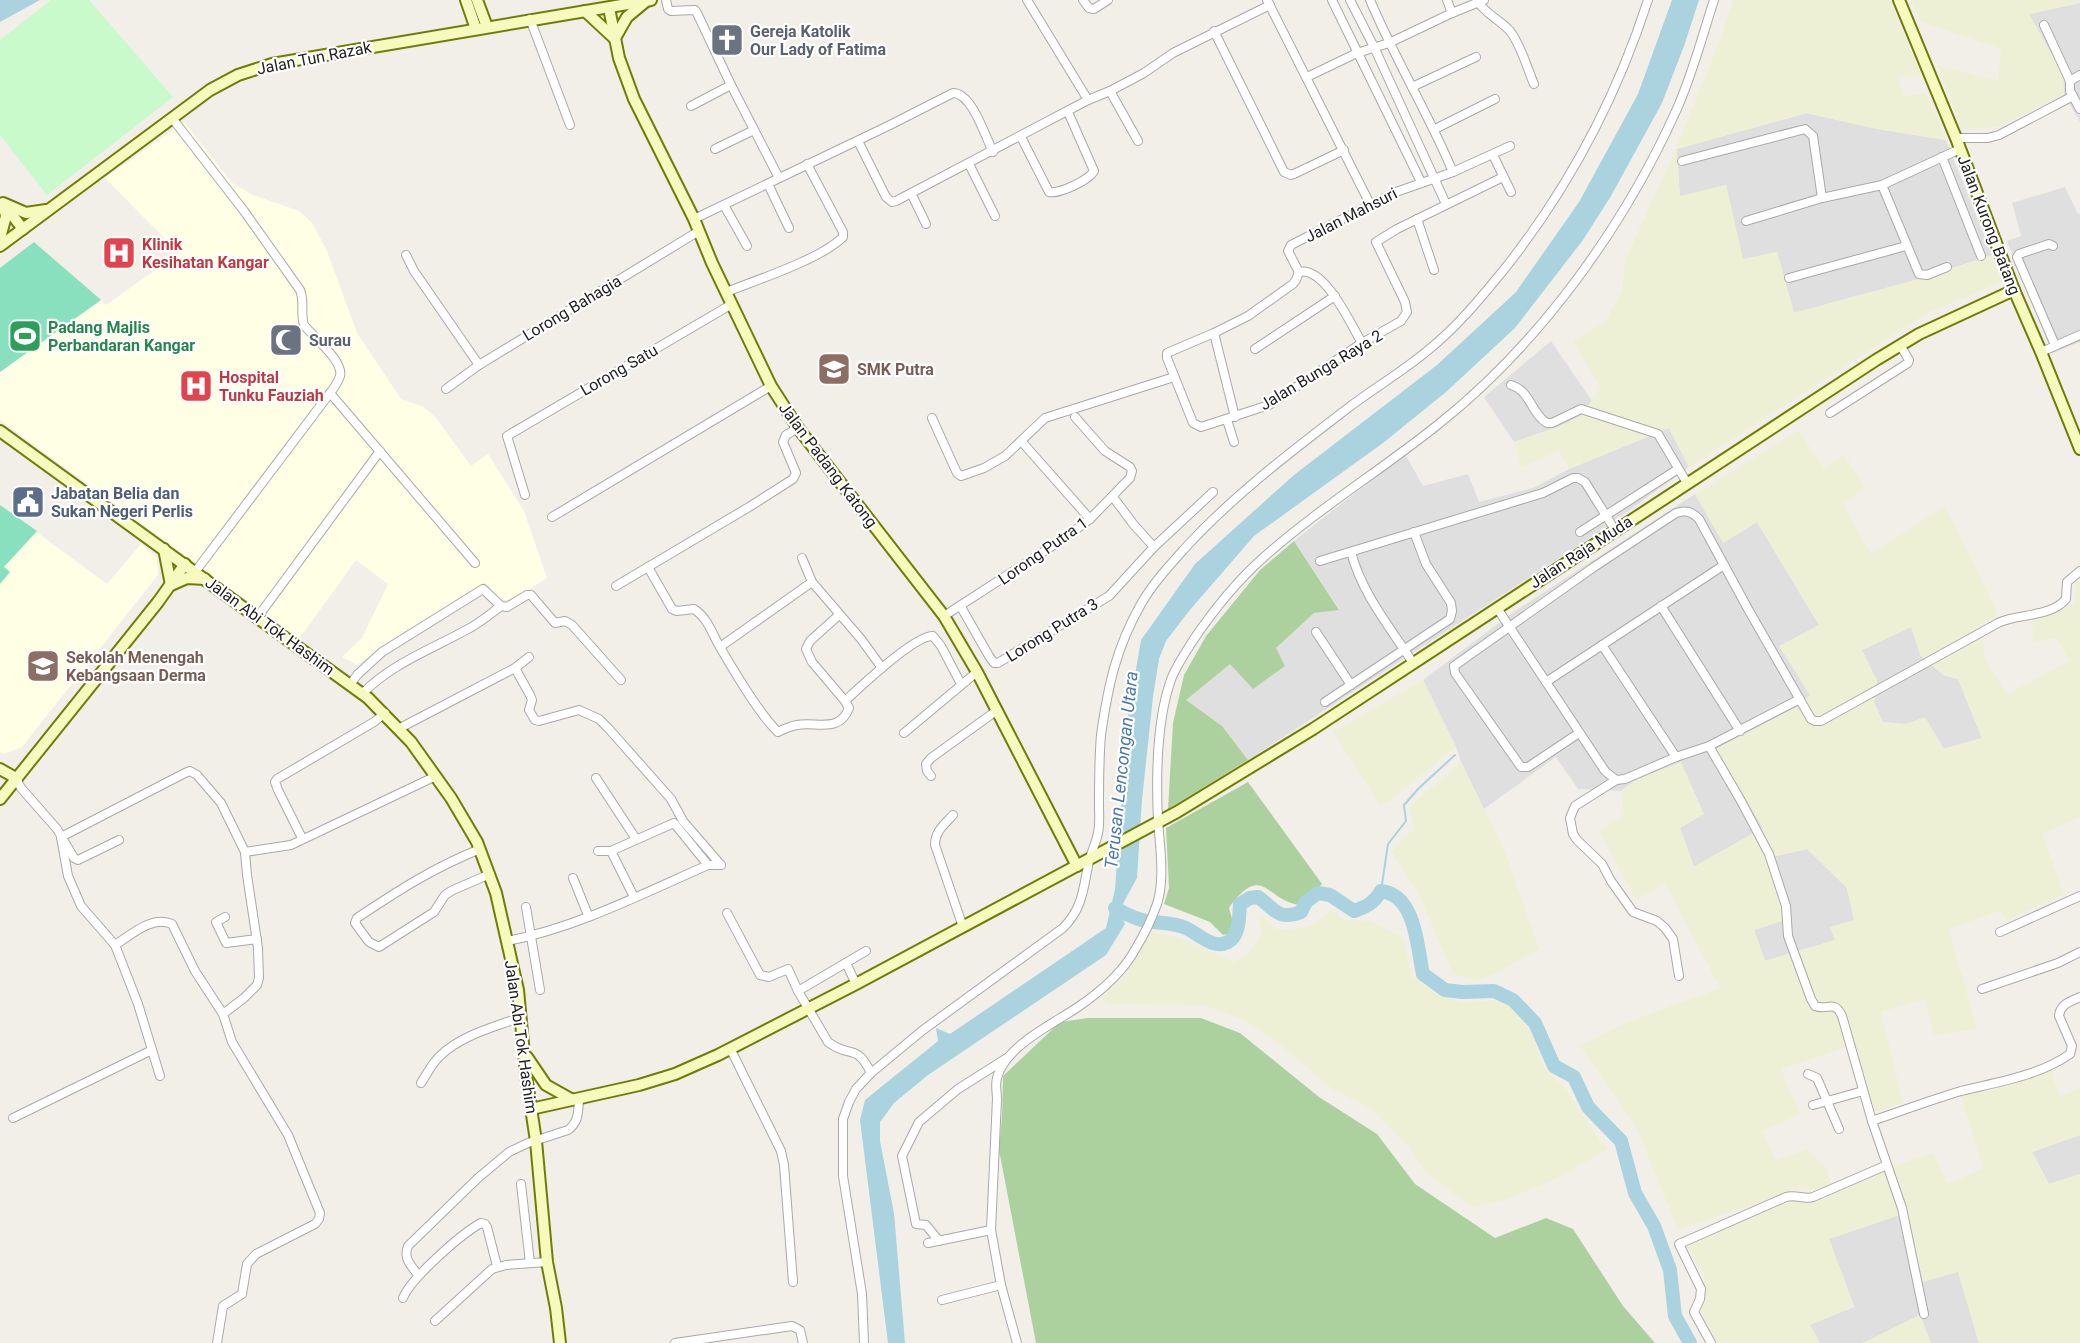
<svg xmlns="http://www.w3.org/2000/svg" width="2080" height="1343" font-family="Roboto,sans-serif">
<style>
.residential{fill:#e0dfdf}
.education{fill:#ffffe5}
.farmland{fill:#eef0d5;fill-rule:evenodd}
.forest{fill:#add19e}
.park{fill:#c8facc}
.pitch{fill:#88e0be}
.water{fill:#aad3df}
.lines{fill:none;stroke-linecap:round;stroke-linejoin:round}
.stream{stroke:#aad3df;stroke-width:2}
.river{stroke:#aad3df;stroke-width:14}
.street-casing{stroke:#a9a9a9;stroke-width:10}
.secondary-casing{stroke:#707d05;stroke-width:14}
.street{stroke:#fff;stroke-width:8}
.secondary{stroke:#f7fabf;stroke-width:10}
.labels{text-anchor:middle;dominant-baseline:central;stroke-width:4.5;stroke-linejoin:round;paint-order:stroke}
.worship-label{font-size:16px;font-weight:bold;fill:#5b616d;stroke:#fff;text-anchor:start}
.street-label{font-size:16px;fill:#222;stroke:#fff}
.health-label{font-size:16px;font-weight:bold;fill:#be3a42;stroke:#fff;text-anchor:start}
.leisure-label{font-size:16px;font-weight:bold;fill:#27864d;stroke:#fff;text-anchor:start}
.education-label{font-size:16px;font-weight:bold;fill:#785e54;stroke:#fff;text-anchor:start}
.service-label{font-size:16px;font-weight:bold;fill:#4e5e75;stroke:#fff;text-anchor:start}
.water-label{font-size:18px;font-style:italic;fill:#4a7aab;stroke:#fff}
</style>
<rect width="100%" height="100%" fill="#f2efe9"/>
<g class="residential">
<polygon points="2080,3 2080,122 2064,94 2063,75 2029,14"/>
<polygon points="1807,113 1877,129 1946,140 1992,255 1919,279 1794,313 1777,252 1743,260 1726,185 1680,197 1676,149"/>
<polygon points="2065,187 2078,214 2080,213 2080,342 2052,353 2007,241 2021,236 2012,203"/>
<polygon points="1551,341 1592,401 1581,416 1558,427 1514,442 1484,397"/>
<polygon points="1669,428 1689,467 1604,529 1248,760 1222,726 1185,700 1230,663 1253,688 1285,666 1275,648 1314,613 1339,609 1294,541 1405,454 1423,486 1468,474 1479,502 1533,488 1569,469"/>
<polygon points="1695,494 1723,542 1757,522 1819,625 1810,695 1800,705 1763,828 1694,867 1680,828 1681,762 1634,781 1621,791 1578,789 1556,757 1484,809 1461,762 1456,747 1423,680 1515,611"/>
<polygon points="1911,627 1943,675 1958,679 1982,738 1943,749 1906,724 1882,722 1874,702 1877,681 1862,650"/>
<polygon points="1807,849 1847,888 1855,920 1835,940 1765,961 1754,930 1785,920 1767,858"/>
<polygon points="2080,1135 2080,1174 2049,1184 2032,1152"/>
<polygon points="1908,1212 1923,1281 1958,1271 1979,1343 1931,1343 1920,1315 1863,1343 1820,1343 1810,1325 1854,1306 1829,1239"/>
</g>
<g class="education">
<polygon points="184,122 232,183 253,195 299,211 312,223 327,251 357,333 401,399 424,407 436,418 471,466 488,454 524,511 547,578 512,600 501,600 486,583 401,634 357,665 342,657 362,638 388,584 356,560 299,639 0,420 0,372 101,300 106,305 179,253 105,178"/>
<polygon points="0,505 107,584 141,544 157,558 158,575 22,747 4,754 0,752"/>
</g>
<g class="farmland">
<polygon points="1733,0 1890,0 1921,75 1899,78 1903,96 1926,93 1946,140 1877,129 1806,113 1677,149 1680,196 1726,185 1743,259 1777,252 1794,313 1919,279 1992,255 2003,281 1927,313 1689,467 1669,428 1569,469 1559,451 1521,467 1514,442 1558,427 1581,416 1601,387 1572,341 1605,322 1622,291 1625,260 1676,149 1722,35"/>
<polygon points="1911,0 2080,0 2080,3 2029,14 2063,75 2064,94 1998,127 1962,129 1937,65 1998,81 2001,49 1921,22"/>
<path d="M1799 430 1824 469 1844 454 1865 487 1843 504 1871 554 1945 506 1998 614 1977 627 1982 635 1985 659 2007 694 2069 661 2057 638 2033 642 2032 619 2075 604 2077 563 2080 562V817L2042 834 2064 894 2006 921 2001 910 1949 929 1977 1029 1934 1035 1925 999 1881 1012 1903 1103 1875 1112 1855 1044 1781 1069 1800 1114 1762 1131 1776 1160 1808 1149 1827 1169 1831 1184 1814 1191 1800 1188 1678 1230 1637 1129 1580 1046 1623 1024 1720 988 1665 884 1636 900 1599 831 1624 815 1621 791 1634 781 1681 762 1704 814 1680 828 1693 867 1763 828 1716 749 1800 705 1810 695 1779 646 1819 625 1757 522 1723 543 1695 494ZM1911 627 1920 655 1943 675 1958 679 1982 738 1944 749 1925 717 1905 724 1883 722 1874 702 1877 681 1862 650ZM1807 849 1847 888 1854 920 1830 927 1835 940 1765 961 1754 930 1785 920 1782 901 1767 858Z"/>
<polygon points="1423,680 1456,747 1388,802 1379,804 1333,732"/>
<polygon points="1461,762 1506,854 1539,949 1500,971 1477,980 1453,974 1421,899 1391,852 1414,829 1409,807"/>
<polygon points="1331,909 1344,920 1370,921 1404,938 1411,975 1435,993 1464,1003 1495,1000 1508,1005 1531,1032 1544,1068 1566,1089 1600,1140 1609,1149 1555,1179 1505,1200 1472,1207 1426,1173 1409,1147 1371,1108 1331,1088 1285,1049 1247,1021 1203,1005 1108,1004 1101,998 1126,975 1151,932 1180,938 1234,962 1249,953 1261,935 1260,918 1262,916 1276,929 1291,930 1308,927 1322,918"/>
<polygon points="2050,1068 2060,1097 2080,1088 2080,1135 2032,1152 2049,1184 2080,1174 2080,1343 1979,1343 1958,1272 1923,1282 1907,1212 1829,1239 1854,1307 1810,1325 1820,1343 1717,1343 1697,1303 1705,1276 1683,1240 1798,1195 1812,1199 1882,1169 1933,1153 1947,1183 1983,1169 1960,1092"/>
<polygon points="1920,1315 1931,1343 1863,1343"/>
</g>
<g class="forest">
<polygon points="1294,541 1339,610 1314,613 1276,648 1285,666 1253,689 1230,664 1186,700 1222,726 1248,760 1168,809 1173,723 1184,675 1206,636 1260,570"/>
<path d="M1248 782 1322 884 1300 905C1266 901 1263 861 1229 908L1236 932 1223 935 1210 922 1164 904 1169 888 1166 828Z"/>
<polygon points="1088,1018 1201,1018 1240,1033 1319,1097 1377,1134 1415,1184 1495,1238 1546,1218 1573,1229 1623,1306 1655,1343 1036,1343 999,1150 1002,1116 1003,1076 1060,1022"/>
</g>
<polygon class="park" points="51,0 89,0 173,97 47,195 0,135 0,40"/>
<g class="pitch">
<polygon points="34,242 101,300 0,372 0,268"/>
<polygon points="0,505 37,531 4,567 10,572 0,584"/>
</g>
<g class="water">
<polygon points="0,0 40,0 0,22"/>
<polygon points="1672,0 1699,0 1684,46 1662,103 1611,196 1583,240 1515,328 1446,392 1383,443 1254,536 1189,611 1166,641 1159,659 1153,697 1142,800 1137,878 1119,911 1125,924 1106,955 928,1075 894,1103 880,1122 880,1141 894,1213 905,1343 888,1343 860,1120 865,1100 938,1041 936,1028 950,1034 1106,928 1115,889 1127,722 1141,640 1195,564 1294,475 1437,365 1516,292 1579,202 1638,94"/>
</g>
<g class="lines">
<polyline class="stream" points="1381,891 1388,844 1406,821 1404,805 1419,788 1455,755"/>
<path class="river" d="M1115 908C1125 914 1142 922 1154 922 1165 923 1175 923 1186 928 1199 934 1213 950 1228 942 1240 936 1239 916 1240 904L1250 898 1258 897C1275 909 1278 921 1301 912L1306 902 1318 893 1330 895 1354 911C1366 907 1374 903 1381 891 1416 895 1417 947 1423 974L1445 990 1462 992 1494 991 1513 1000 1535 1023 1554 1066 1574 1077 1588 1107 1621 1141 1635 1193 1654 1226 1670 1270 1675 1316 1690 1343"/>
<g class="street-casing">
<g id="street">
<polyline points="666,0 668,9 671,11 695,10 697,13 731,85 779,178"/>
<polyline points="1027,0 1088,100"/>
<polyline points="1083,0 1089,8 1094,9 1108,0"/>
<polyline points="1267,0 1370,204"/>
<polyline points="1332,0 1421,182"/>
<polyline points="1350,0 1374,47 1446,204"/>
<path d="M1370 0C1395 59 1428 113 1453 172"/>
<polyline points="1447,0 1452,13"/>
<path d="M1478 2C1487 15 1500 20 1510 31 1521 45 1527 68 1534 84"/>
<polyline points="530,19 570,125"/>
<polyline points="2044,25 2070,81 2070,91 2080,109"/>
<polyline points="1214,31 1284,172 1291,175 1296,173 1344,150"/>
<polyline points="1307,77 1357,53 1389,43 1452,13 1484,0"/>
<polyline points="2070,81 2080,75"/>
<polyline points="1412,87 1476,57"/>
<polyline points="1110,91 1138,141"/>
<polyline points="691,106 731,85"/>
<path d="M172 118 244 211 300 290C305 302 300 313 304 325 313 337 344 361 340 376 338 382 334 388 330 393L195 572"/>
<polyline points="1435,129 1495,99"/>
<path d="M1021 137 1049 192C1060 194 1089 180 1094 171L1068 112"/>
<polyline points="1956,138 1988,138 1999,135 2073,96"/>
<polyline points="858,141 886,197 892,202 896,201 1088,100 1110,91 1144,73 1173,53 1270,5"/>
<polyline points="715,149 754,130"/>
<polyline points="1493,155 1511,192"/>
<polyline points="1942,157 1981,256"/>
<polyline points="1682,161 1805,129 1813,136 1822,198"/>
<polyline points="969,164 995,216"/>
<polyline points="1503,177 1397,229 1376,242 1405,302 1407,312 1401,321 1362,343 1269,405 1201,427 1193,423 1167,358 1167,353 1214,333 1248,316 1293,284 1296,280 1299,272 1288,251 1291,245 1396,192 1453,172 1510,146"/>
<polyline points="768,184 789,228"/>
<polyline points="1882,185 1919,274 1927,275 1947,267"/>
<polyline points="911,193 926,224"/>
<polyline points="724,205 747,246"/>
<path d="M694 219 888 126 953 93C972 93 985 136 993 152"/>
<polyline points="1417,219 1434,270"/>
<polyline points="1746,221 1822,198 1882,185 1960,149"/>
<polyline points="2053,246 2049,244 2019,254 2017,257 2055,345"/>
<polyline points="406,255 414,271 479,365"/>
<path d="M1299 272C1325 266 1351 325 1362 343"/>
<polyline points="1789,278 1906,246"/>
<path d="M726 292C757 280 821 259 843 237V232L807 164"/>
<polyline points="1214,333 1235,417"/>
<polyline points="1255,349 1335,296"/>
<polyline points="2041,352 2080,335"/>
<path d="M1511 385C1531 391 1531 414 1547 423H1552L1581 409 1658 434 1687 483"/>
<polyline points="446,389 479,365 699,231"/>
<polyline points="330,393 475,563"/>
<polyline points="1830,413 1908,363 1909,360 1900,345"/>
<polyline points="932,418 957,473 961,476 984,468 1005,456 1045,418 1174,377"/>
<polyline points="1227,420 1234,442"/>
<polyline points="1022,442 1090,519"/>
<polyline points="525,495 507,436 732,304"/>
<polyline points="552,517 771,386"/>
<polyline points="1580,532 1678,469"/>
<polyline points="1154,547 1213,492"/>
<path d="M1351 552C1362 594 1390 627 1413 663"/>
<polyline points="802,558 812,582 861,639 882,668"/>
<polyline points="1320,561 1543,493 1573,478 1578,478 1585,482 1615,530"/>
<path d="M648 567 672 609 677 611 694 609C708 618 712 634 720 647 734 671 759 714 778 732 784 729 790 726 797 725 816 721 839 734 849 708L845 701"/>
<polyline points="616,586 749,507 793,479 796,473 783,442 786,435 798,428"/>
<polyline points="1661,606 1740,731"/>
<polyline points="961,607 989,656 994,663 998,663 1109,596 1154,547 1134,525 1113,497"/>
<polyline points="1497,608 1605,771 1616,780 1625,779 1676,757 1709,746 1800,699"/>
<path d="M839 615 810 641 806 649 812 662 845 701C860 687 915 635 933 636L941 646 961 684"/>
<polyline points="944,616 1063,539 1090,519 1130,478 1132,471 1130,467 1105,451 1075,417"/>
<polyline points="257,618 380,451"/>
<polyline points="1316,632 1351,685"/>
<polyline points="1602,645 1676,757"/>
<polyline points="720,647 812,582"/>
<polyline points="515,668 530,695 532,700 529,710 535,720 539,721 579,710 599,719 609,729 671,799 683,821 721,865"/>
<polyline points="1546,682 1724,565"/>
<polyline points="350,685 357,675 382,652 483,589 501,606 507,607 527,595 531,595 555,623 565,621 572,625 621,680"/>
<path d="M362 694C391 664 430 650 466 630 479 624 490 614 501 606"/>
<polyline points="1325,702 1450,619 1452,611 1451,603 1426,564 1414,532"/>
<polyline points="400,728 515,668 529,657"/>
<polyline points="904,733 977,672"/>
<path d="M1579 733 1528 767H1521L1455 673 1454 666 1594 567 1676 513C1686 510 1691 511 1699 519L1748 609 1811 719 1815 721H1821L1998 623C2018 613 2050 618 2066 599L2067 582 2080 571"/>
<path d="M1709 746 1741 801 1769 854 1786 906 1788 936 1811 999 1815 1006C1828 1011 1834 999 1842 1016L1872 1121 1902 1208 1924 1314"/>
<polyline points="931,776 927,771 926,764 931,758 996,711"/>
<polyline points="16,778 21,788 57,829 74,858 78,860 119,840"/>
<polyline points="596,778 636,839"/>
<polyline points="1616,780 1575,806 1570,818 1573,834 1577,840 1602,864 1611,881 1633,912 1657,921 1665,928 1673,939 1679,976"/>
<path d="M953 815C944 825 935 831 935 845L963 927"/>
<polyline points="61,837 185,773 190,771 197,775 221,803 245,852 247,875 258,948 259,978 257,985 244,998 223,1014"/>
<polyline points="61,837 68,876 81,906 115,945 138,1004 160,1076"/>
<polyline points="302,838 278,790 275,782 277,779 374,722 385,713"/>
<path d="M480 849C433 868 399 890 357 918L355 923 369 942 379 947 434 912 445 895 453 890 490 874"/>
<polyline points="598,851 611,851 674,823 708,865"/>
<polyline points="611,851 634,897"/>
<polyline points="245,852 291,845 436,776"/>
<polyline points="573,878 588,915"/>
<polyline points="526,907 540,990"/>
<path d="M727 913 760 975 769 977 788 969 798 991 828 1042C850 1059 856 1042 871 1073"/>
<polyline points="225,917 216,922 226,943 257,939"/>
<polyline points="2000,932 2080,896"/>
<path d="M507 941C576 928 644 893 708 865H721"/>
<path d="M115 945C131 935 152 915 172 924L195 971 223 1014 232 1042 288 1135 320 1213 319 1219 315 1224 256 1254 247 1264 242 1294 223 1306 217 1343"/>
<polyline points="846,963 856,984"/>
<polyline points="1982,989 2058,963 2080,952"/>
<polyline points="798,991 866,951"/>
<polyline points="730,1048 781,1151 784,1165 793,1282"/>
<polyline points="1808,1074 1817,1078 1839,1129"/>
<path d="M421 1083C427 1074 432 1063 440 1056 461 1035 495 1027 521 1017"/>
<polyline points="1813,1105 1863,1091"/>
<polyline points="13,1118 152,1050"/>
<path d="M1872 1121C1901 1111 1931 1100 1961 1091 1997 1082 2039 1076 2070 1054L2072 1046 2059 1016C2060 1004 2070 1002 2080 997"/>
<polyline points="521,1184 530,1263"/>
<polyline points="939,1241 926,1225 916,1224 902,1156 919,1122 958,1089 1007,1058"/>
<polyline points="928,1243 991,1230"/>
<path d="M418 1275C411 1265 403 1259 408 1246L478 1178 509 1152 528 1143 568 1130C579 1122 578 1112 579 1099"/>
<path d="M403 1298C411 1278 461 1234 481 1223L485 1224 487 1227 497 1266"/>
<polyline points="942,1300 1001,1285"/>
<polyline points="435,1321 492,1269 506,1265 547,1262"/>
<polyline points="675,1343 792,1326 800,1330 803,1343"/>
<path d="M864 1343 862 1294 843 1176V1119L849 1102 856 1089 871 1073 923 1030 1063 928C1082 909 1083 891 1088 866 1090 854 1096 844 1098 833 1100 824 1099 813 1099 804 1099 781 1099 758 1101 735 1108 686 1116 648 1141 604 1153 583 1170 565 1187 546 1235 494 1292 451 1348 408 1374 388 1402 372 1427 351 1456 328 1479 300 1502 272 1567 191 1616 99 1648 0"/>
<path d="M1017 1343 1001 1285 991 1230 997 1099C997 1093 995 1085 997 1078 1005 1046 1053 1024 1078 1007 1100 992 1124 971 1136 948 1144 935 1152 918 1157 904 1165 879 1160 847 1158 821 1156 778 1156 719 1172 677 1177 665 1185 653 1192 642 1212 612 1237 581 1264 557 1319 508 1383 469 1440 423 1540 343 1623 228 1676 111 1692 76 1702 37 1714 0"/>
<path d="M1711 1343 1694 1312 1700 1299 1701 1289 1679 1244 1786 1197C1796 1194 1804 1200 1813 1197L1887 1165"/>
</g>
</g>
<g class="secondary-casing">
<g id="secondary">
<polyline points="466,0 476,29"/>
<polyline points="477,0 487,27"/>
<polyline points="1899,0 1956,138 2014,290 2041,352 2080,449"/>
<polyline points="609,8 619,58 634,99 694,219 712,263 771,386 798,428 944,616 977,672 1077,866"/>
<polyline points="585,11 614,38"/>
<polyline points="615,38 627,17 645,2"/>
<polyline points="3,203 26,213 46,210"/>
<polyline points="5,206 23,229"/>
<polyline points="0,238 6,216 3,204"/>
<polyline points="0,246 210,90 238,75 272,64 651,0"/>
<polyline points="0,431 368,698 411,742 451,798 477,842 496,893 518,990 526,1075 536,1141 547,1262 556,1308 560,1343"/>
<polyline points="164,549 171,585"/>
<polyline points="171,585 187,578 205,579"/>
<polyline points="0,769 16,778"/>
<polyline points="0,799 158,602 185,564"/>
<polyline points="527,1057 546,1085 571,1099"/>
<polyline points="531,1109 639,1085 675,1074 718,1055 856,984 1177,812 1313,729 1876,360 1919,334 2014,290"/>
</g>
</g>
<use href="#street" class="street"/>
<use href="#secondary" class="secondary"/>
</g>
<defs>
<g id="church-square" transform="scale(1.725)"><rect x="-9" y="-9" width="18" height="18" rx="4" fill="#6b7280" stroke="#fff"/><path d="M-1.2-6h2.4v3.5h3.3v2.4h-3.3V6h-2.4V-.1h-3.3v-2.4h3.3Z" fill="#fff"/></g>
<g id="hospital-square" transform="scale(1.725)"><rect x="-9" y="-9" width="18" height="18" rx="4" fill="#e0444e" stroke="#fff"/><path d="M-5-5h3v3.5h4V-5h3V5h-3V1.5h-4V5h-3Z" fill="#fff"/></g>
<g id="stadium-square" transform="scale(1.725)"><rect x="-9" y="-9" width="18" height="18" rx="4" fill="#2e9e5b" stroke="#fff"/><path d="M0-5a6.5 5 0 1 0 0 10a6.5 5 0 1 0 0-10ZM-3.5-1.8h7v3.6h-7Z" fill="#fff"/></g>
<g id="mosque-square" transform="scale(1.725)"><rect x="-9" y="-9" width="18" height="18" rx="4" fill="#6b7280" stroke="#fff"/><path d="M3.5-4.9A6 6 0 1 0 3.5 4.9A5 5 0 1 1 3.5-4.9Z" fill="#fff"/></g>
<g id="school-square" transform="scale(1.725)"><rect x="-9" y="-9" width="18" height="18" rx="4" fill="#8d6e63" stroke="#fff"/><path d="M0-5L7-2L0 1L-7-2ZM-4 1L0 2.5L4 1V4Q0 6-4 4Z" fill="#fff"/></g>
<g id="civic-square" transform="scale(1.725)"><rect x="-9" y="-9" width="18" height="18" rx="4" fill="#5c6f8a" stroke="#fff"/><path d="M-.6-6.5H3V-4.5H.6V-3L4-1V1h2V6H-6V1h2V-1L-.6-3ZM-1.2 2.5V6h2.4V2.5Z" fill="#fff"/></g>
</defs>
<g fill-rule="evenodd">
<use href="#church-square" x="727" y="40"/>
<use href="#hospital-square" x="119" y="253"/>
<use href="#stadium-square" x="25" y="336"/>
<use href="#mosque-square" x="286" y="340"/>
<use href="#school-square" x="834" y="369"/>
<use href="#hospital-square" x="196" y="386"/>
<use href="#civic-square" x="28" y="502"/>
<use href="#school-square" x="43" y="666"/>
</g>
<g class="labels">
<g class="worship-label">
<text x="750" y="31">Gereja Katolik<tspan x="750" dy="18">Our Lady of Fatima</tspan></text>
<text x="309" y="340">Surau</text>
</g>
<g class="street-label">
<text transform="translate(314 58) rotate(-11)">Jalan Tun Razak</text>
<text transform="translate(1351 215) rotate(-27)">Jalan Mahsuri</text>
<text transform="translate(1989 225) rotate(69)">Jalan Kurong Batang</text>
<text transform="translate(572 308) rotate(-31)">Lorong Bahagia</text>
<text transform="translate(619 370) rotate(-30)">Lorong Satu</text>
<text transform="translate(1321 370) rotate(-31)">Jalan Bunga Raya 2</text>
<text transform="translate(828 465) rotate(53)">Jalan Padang Katong</text>
<text transform="translate(1043 551) rotate(-35)">Lorong Putra 1</text>
<text transform="translate(1581 552) rotate(-33)">Jalan Raja Muda</text>
<text transform="translate(270 626) rotate(36)">Jalan Abi Tok Hashim</text>
<text transform="translate(1052 630) rotate(-32)">Lorong Putra 3</text>
<text transform="translate(521 1037) rotate(82)">Jalan Abi Tok Hashim</text>
</g>
<g class="health-label">
<text x="142" y="244">Klinik<tspan x="142" dy="18">Kesihatan Kangar</tspan></text>
<text x="219" y="377">Hospital<tspan x="219" dy="18">Tunku Fauziah</tspan></text>
</g>
<g class="leisure-label">
<text x="48" y="327">Padang Majlis<tspan x="48" dy="18">Perbandaran Kangar</tspan></text>
</g>
<g class="education-label">
<text x="857" y="369">SMK Putra</text>
<text x="66" y="657">Sekolah Menengah<tspan x="66" dy="18">Kebangsaan Derma</tspan></text>
</g>
<g class="service-label">
<text x="51" y="493">Jabatan Belia dan<tspan x="51" dy="18">Sukan Negeri Perlis</tspan></text>
</g>
<g class="water-label">
<text transform="translate(1121 770) rotate(-84)">Terusan Lencongan Utara</text>
</g>
</g>
</svg>
